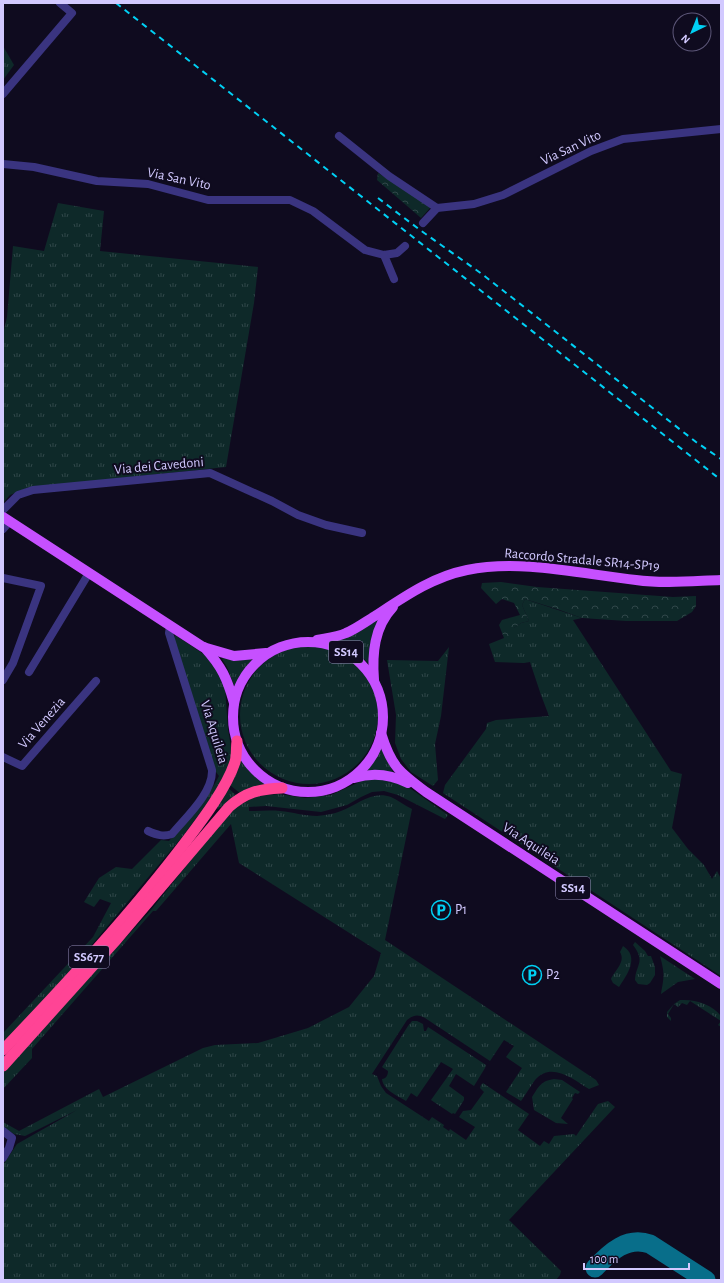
<svg xmlns="http://www.w3.org/2000/svg" width="724" height="1283" font-family="'Alegreya Sans',sans-serif">
<style>
.grass{fill:url(#grass-tufts)}
.forest{fill:url(#forest-crowns)}
.lines{fill:none;stroke-linecap:round;stroke-linejoin:round}
.taxiway{stroke:#086e8a;stroke-width:19}
.minor{stroke:#3a3480;stroke-width:8}
.major{stroke:#c650ff;stroke-width:10}
.highway{stroke:#ff4495;stroke-width:11}
.rail{stroke:#00d0f4;stroke-width:2;stroke-dasharray:6 5;stroke-linecap:butt}
.labels{text-anchor:middle;dominant-baseline:central;stroke-width:4;stroke-linejoin:round;paint-order:stroke}
.shield{fill:#0f0b1f;stroke:#9890bc;stroke-width:1}
.shield-label{font-size:13px;font-weight:bold;fill:#d2c9ff}
.street-label{font-size:14px;fill:#d2c9ff;stroke:#0f0b1f}
.poi-label{font-size:14px;fill:#d2c9ff;stroke:#0f0b1f;text-anchor:start}
</style>
<defs>
<pattern id="grass-tufts" width="24" height="20" patternUnits="userSpaceOnUse"><rect width="24" height="20" fill="#0e2929"/><path d="M3 7l-1-3M5 7V3M7 7l1-3M15 17l-1-3M17 17v-4M19 17l1-3" fill="none" stroke="#304749"/></pattern>
<pattern id="forest-crowns" width="20" height="18" patternUnits="userSpaceOnUse"><rect width="20" height="18" fill="#0e2929"/><path d="M2 6a3 3 0 1 1 6 0M12 15a3 3 0 1 1 6 0" fill="none" stroke="#304749"/></pattern>
</defs>
<rect width="100%" height="100%" fill="#0f0b1f"/>
<g class="grass">
<polygon points="3,46 14,65 3,80"/>
<polygon points="58,203 104,211 100,251 258,267 254,303 226,467 27,488 10,495 3,503 3,334 7,317 13,246 44,251"/>
<polygon points="525,599 582,618 573,620 671,771 682,774 672,828 688,849 704,865 712,879 717,871 721,879 721,976 443,793 445,785 486,729 487,723 496,720 549,716 541,695 530,662 524,663 495,662 489,644 504,638 514,638 514,628 521,623 529,621 522,605"/>
<polygon points="378,618 369,664 354,649 339,641 340,639"/>
<path d="M175 635 205 655 214 663 225 687 228 730 232 752 230 764 214 794 182 837 64 978 3 1046V1033L93 937 111 903 100 899 94 907 84 902 99 878 116 867 132 869 161 840 169 841C187 820 207 801 219 776L216 772 174 639Z"/>
<circle cx="309" cy="715" r="69"/>
<polygon points="449,647 441,716 435,744 438,780 433,786 411,772 401,759 395,743 396,715 387,660 438,661"/>
<polygon points="223,658 251,659 251,661 236,685 234,685 227,667 222,659"/>
<polygon points="380,748 382,749 393,772 367,772 366,770 376,757"/>
<polygon points="241,757 253,771 270,783 241,794 230,785 237,773"/>
<path d="M380 777 396 781 411 789 448 815 445 819 398 795 384 791 372 792 361 797 347 805 321 812 266 806 249 807V811C260 811 270 810 280 811 293 812 304 816 317 816 325 815 334 814 341 811 357 805 372 790 391 797 398 800 405 806 412 809L385 940 596 1080 599 1085 589 1089C573 1079 551 1061 535 1080 530 1087 526 1094 521 1101L506 1092 522 1068 506 1057 514 1046 504 1040 490 1061 425 1018C418 1014 413 1015 407 1020L372 1074 377 1076 381 1086 386 1093 429 1121 432 1117 444 1125 443 1127 449 1131 450 1129 466 1140 475 1127 459 1117 463 1111 471 1110 484 1092 480 1088 481 1085 483 1083 529 1114 518 1130 540 1146 544 1141 549 1144 554 1136 574 1134 576 1136 598 1104 608 1101 615 1107 509 1220 561 1271 560 1275 556 1280H3V1165L17 1144 77 1110 25 1136 14 1134 3 1127V1122L19 1131 99 1089 103 1097 203 1048 215 1045 258 1043 308 1028 349 1007 374 976 381 953 239 863 231 824 156 911H153L32 1049V1058L3 1089V1072L151 910 187 865 224 817 235 807 257 796 279 794 305 798 331 795 364 780Z"/>
<polygon points="227,787 237,796 218,809 216,808"/>
<path d="M635 942 645 951 648 956H651L655 967V975L650 983 647 985 638 984 635 980C636 964 646 962 633 945Z"/>
<path d="M623 946C640 957 627 975 619 987L613 983 611 979C615 970 626 962 620 952Z"/>
<path d="M660 956 695 979 678 982 661 994C664 977 665 974 660 956Z"/>
<path d="M680 1000C695 999 712 1004 721 1016V1027L718 1025 721 1021 690 1001 687 1005 682 1003 678 1007 674 1004 668 1014 671 1018V1021L667 1017V1012L674 1004Z"/>
<path d="M412 1021H417L423 1024 424 1031H426L428 1027 486 1065 485 1068 474 1086 456 1074 449 1086 464 1097V1100L455 1114 453 1113 452 1114 431 1100 453 1069 441 1062 417 1097 411 1093 406 1101C398 1096 383 1090 382 1079 386 1079 388 1075 388 1071L382 1067 408 1026Z"/>
<path d="M554 1079 562 1080 580 1092 578 1094 575 1093 572 1098 573 1099 561 1118 568 1124 556 1123 534 1110 532 1097C539 1086 541 1081 554 1079Z"/>
</g>
<g class="forest">
<polygon points="378,173 429,205 430,208 421,218 377,180"/>
<polygon points="501,582 537,587 673,597 696,596 696,606 692,612 677,621 626,621 582,618 557,609 525,599 522,605 529,621 521,623 514,628 514,638 504,638 499,625 502,620 520,615 514,603 502,599 496,604 481,588 482,583"/>
</g>
<g class="lines">
<path class="taxiway" d="M595 1268C610 1252 627 1236 650 1244L706 1280"/>
<g class="minor">
<polyline points="3,94 72,13 60,3"/>
<polyline points="339,136 389,176 437,208"/>
<polyline points="3,164 34,167 97,181 148,184 208,200 290,200 313,211 365,250 384,255 397,253 405,246"/>
<polyline points="423,223 437,208 474,204 503,195 591,151 623,139 721,129"/>
<polyline points="384,255 394,279"/>
<polyline points="3,510 18,495 33,490 210,473 272,501 298,515 326,525 362,533"/>
<polyline points="3,529 10,521"/>
<polyline points="3,578 41,586 13,663 3,680"/>
<polyline points="29,672 89,573"/>
<polyline points="3,757 22,766 96,681"/>
<path d="M148 831C157 835 163 837 172 834 186 817 213 793 212 770L169 633 170 626"/>
<polyline points="3,1131 12,1138 9,1148 3,1158"/>
</g>
<g class="major">
<polyline points="3,517 203,647 234,656 266,653"/>
<path d="M317 640C327 638 337 637 346 633 356 629 365 622 375 616 404 597 432 577 467 570 520 559 582 574 636 580 664 584 693 581 721 580"/>
<circle cx="308" cy="717" r="75"/>
<path d="M204 647C222 667 227 678 234 703"/>
<path d="M374 680C372 654 374 627 393 607"/>
<path d="M381 733C391 766 399 772 426 792L721 984"/>
<path d="M354 778C373 772 390 774 408 783"/>
</g>
<g class="highway">
<path d="M3 1050C67 983 131 914 187 840 203 819 227 787 235 762 237 756 236 748 237 741"/>
<path d="M3 1066 117 939 229 807C246 792 259 789 282 788"/>
</g>
<g class="rail">
<polyline points="116,3 721,480"/>
<polyline points="378,198 420,230 482,274 696,442 721,459"/>
</g>
</g>
<defs>
<g id="parking-ring" transform="scale(1)"><circle r="9.5" fill="#0f0b1f" stroke="#00d0f4" stroke-width="1.5"/><path d="M-3.5-5.5H1a3.5 3.5 0 0 1 0 7H-1V5.5H-3.5ZM-1-3.4V-.6H.8a1.4 1.4 0 0 0 0-2.8Z" fill="#00d0f4"/></g>
</defs>
<g fill-rule="evenodd">
<use href="#parking-ring" x="441" y="910"/>
<use href="#parking-ring" x="532" y="975"/>
</g>
<g class="labels">
<g class="shield">
<rect x="329" y="641" width="34" height="22" rx="3"/>
<rect x="556" y="877" width="34" height="22" rx="3"/>
<rect x="69" y="946" width="40" height="22" rx="3"/>
</g>
<g class="shield-label">
<text x="346" y="652">SS14</text>
<text x="573" y="888">SS14</text>
<text x="89" y="957">SS677</text>
</g>
<g class="street-label">
<text transform="translate(571 148) rotate(-25)">Via San Vito</text>
<text transform="translate(179 179) rotate(12)">Via San Vito</text>
<text transform="translate(159 466) rotate(-5)">Via dei Cavedoni</text>
<text transform="translate(582 560) rotate(5)">Raccordo Stradale SR14-SP19</text>
<text transform="translate(42 723) rotate(-49)">Via Venezia</text>
<text transform="translate(214 732) rotate(73)">Via Aquileia</text>
<text transform="translate(531 844) rotate(33)">Via Aquileia</text>
</g>
<g class="poi-label">
<text x="455" y="910">P1</text>
<text x="546" y="975">P2</text>
</g>
</g>
<rect width="724" height="1283" fill="none" stroke="#d2c9ff" stroke-width="8"/>
<g transform="translate(692 32) rotate(223)"><circle r="19" fill="#0f0b1f" stroke="#5d5779"/>
<path d="M0-3L7 15L0 10L-7 15Z" fill="#00d0f4"/>
<text y="-6" font-size="11" font-weight="bold" text-anchor="middle" fill="#d2c9ff">N</text>
</g>
<path d="M584 1263v6h105v-6" fill="none" stroke="#d2c9ff" stroke-width="2"/>
<text x="590" y="1263" font-size="12" fill="#d2c9ff" stroke="#0f0b1f" stroke-width="3" paint-order="stroke">100 m</text>
</svg>
